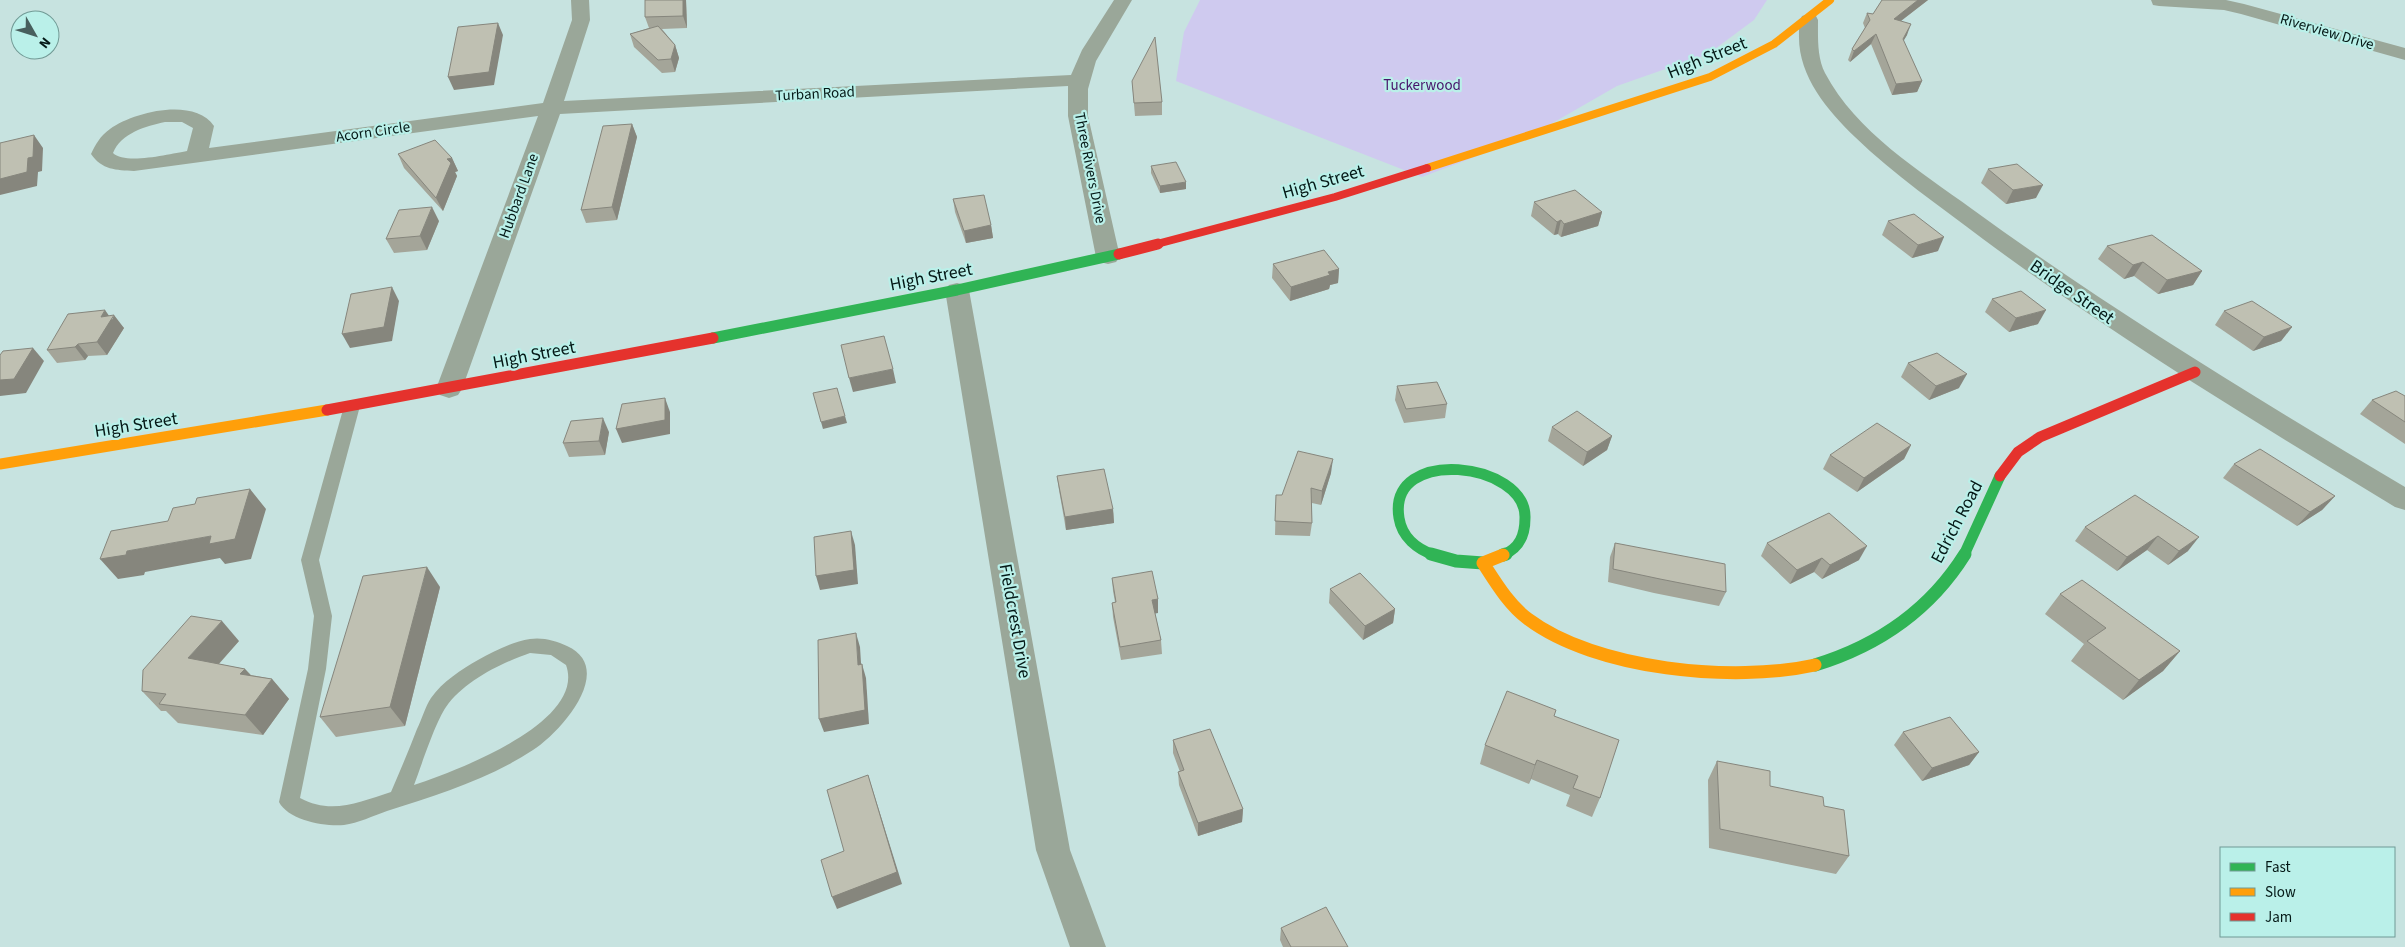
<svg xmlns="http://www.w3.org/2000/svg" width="2405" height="947" font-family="'Source Sans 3',sans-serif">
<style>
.green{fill:#cfcaef}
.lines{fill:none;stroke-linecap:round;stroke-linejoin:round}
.lane{fill:#9aa799;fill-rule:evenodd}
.street{fill:#9aa799;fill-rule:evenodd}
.fast-far1{stroke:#30b455;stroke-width:11}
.fast{stroke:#30b455;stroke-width:13}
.slow-far2{stroke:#ff9f0a;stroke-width:8}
.slow-far1{stroke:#ff9f0a;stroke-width:11}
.slow{stroke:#ff9f0a;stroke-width:13}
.jam-far1{stroke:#e5322d;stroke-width:8}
.jam{stroke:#e5322d;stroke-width:11}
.wall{fill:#a4a599}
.shaded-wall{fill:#86867d}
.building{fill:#bfc0b2;stroke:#86867d}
.labels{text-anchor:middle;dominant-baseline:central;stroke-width:4.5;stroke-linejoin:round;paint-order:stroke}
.far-street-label{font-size:15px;fill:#041816;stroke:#baf0e9}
.far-park-label{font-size:15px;fill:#48166c;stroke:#baf0e9}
.street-label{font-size:18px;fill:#041816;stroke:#baf0e9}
</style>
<rect width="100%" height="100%" fill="#c7e3e0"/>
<polygon class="green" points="1200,0 1767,0 1754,20 1708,54 1617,86 1530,136 1422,177 1176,81 1184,32"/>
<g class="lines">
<path class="lane" d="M352 401 357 402 360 406 319 560 332 616 326 669 300 798C331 815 360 802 391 792 400 771 409 750 417 729 422 719 425 707 431 698 442 682 462 669 478 660 494 651 512 642 530 639 543 637 556 641 567 646 617 669 560 733 533 750 489 779 437 795 387 811 373 816 358 823 344 825 325 827 288 820 279 802L308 669 314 616 301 560 344 406 347 402ZM530 653 551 655 566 665C587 723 453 772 414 785 422 764 435 723 446 707 464 681 501 663 530 653Z"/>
<g class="street">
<path d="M571 0H589L590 20 564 101 1071 75 1082 50 1114 0H1132L1096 61 1088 89V116L1120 257 1116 262 1108 264 1100 262 1096 257 1068 116V86L560 114 462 389 458 395 449 398 440 395 436 389 538 116 134 171C116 170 102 170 91 154 96 144 100 136 110 129 134 112 194 97 214 126L209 148 543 103 572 20ZM165 122H182L193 128 187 151C170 154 125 165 113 153 121 133 146 126 165 122Z"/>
<polygon points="2151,0 2226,0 2244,4 2405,48 2405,60 2241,14 2224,10 2159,6 2153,5"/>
<path d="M1809 14 1816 16 1818 20C1818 38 1817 57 1825 73 1856 132 1920 171 1972 209 2111 310 2257 399 2405 487V510L2395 507C2255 422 2115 337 1983 239 1940 206 1894 175 1855 137 1827 110 1798 76 1799 35 1799 28 1799 22 1802 16Z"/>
<polygon points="957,283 965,285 969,290 1070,850 1106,947 1070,947 1036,850 945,290 949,285"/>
</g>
<g class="fast-far1">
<polyline points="713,338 957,290 1119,254"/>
<path d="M1434 555C1417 549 1402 537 1399 518 1387 445 1527 462 1525 518 1525 535 1520 548 1503 555"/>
<polyline points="1964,555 2000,476"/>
</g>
<g class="fast">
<polyline points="1431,554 1456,561 1483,563"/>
<polyline points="1503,555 1506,554"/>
<path d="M1815 665C1877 646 1930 610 1965 554"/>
</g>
<polyline class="slow-far2" points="1427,168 1710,77 1774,44 1830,0"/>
<polyline class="slow-far1" points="0,464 327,410"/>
<path class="slow" d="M1503 555 1483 563C1496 583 1509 605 1528 619 1596 670 1734 683 1815 665"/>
<polyline class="jam-far1" points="1153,245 1335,197 1427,168"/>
<g class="jam">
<polyline points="1119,254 1158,244"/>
<polyline points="327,410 713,338"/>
<polyline points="2000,476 2018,452 2040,437 2195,372"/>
</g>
</g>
<g class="wall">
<polygon points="645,0 686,0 687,28 662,29 675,45 679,58 675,72 662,73 634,47 630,34 649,28 645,17"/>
<polygon points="1882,0 1928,0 1901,21 1907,35 1903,41 1922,81 1917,92 1892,95 1871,44 1850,62 1848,60 1852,49 1865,28 1863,23 1867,13 1873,14"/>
<polygon points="1132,81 1162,102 1162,115 1135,116"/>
<polygon points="632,124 637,137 617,220 586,223 581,210"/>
<polygon points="398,154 452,158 458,171 455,172 457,176 443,211 404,168"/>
<polygon points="1151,166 1186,189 1160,193 1151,173"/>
<polygon points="1988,169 2036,198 2006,204 1981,183"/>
<polygon points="953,199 991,225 993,238 966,243 955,212"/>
<polygon points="1534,202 1602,212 1598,226 1561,237 1558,234 1554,235 1531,216"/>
<polygon points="439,221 427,250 394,253 386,239"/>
<polygon points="1888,221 1938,251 1912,258 1882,235"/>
<polygon points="2107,246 2202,271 2193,285 2158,294 2134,276 2124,279 2098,259"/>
<polygon points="1273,264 1339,269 1338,283 1330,285 1329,289 1290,301 1272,278"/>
<polygon points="1992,299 2038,324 2009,332 1985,312"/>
<polygon points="2224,311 2292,327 2281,341 2253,351 2215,325"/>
<polygon points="109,316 124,328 107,355 88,356 85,360 57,363 47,350"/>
<polygon points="1908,363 1959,388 1929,400 1901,377"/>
<polygon points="1397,386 1447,404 1445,418 1404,423 1395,400"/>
<polygon points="2405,396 2405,444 2360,414 2372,400"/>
<polygon points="1552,427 1612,436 1607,450 1583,466 1548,441"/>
<polygon points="609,432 605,455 569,457 563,443"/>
<polygon points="1911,445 1904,459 1857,492 1823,469 1830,455"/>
<polygon points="2234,464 2335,496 2322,510 2297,526 2223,478"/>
<polygon points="1331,473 1321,505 1312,503 1312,523 1310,536 1275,535 1276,495 1282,495"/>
<polygon points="1057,476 1113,509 1114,523 1066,530 1059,490"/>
<polygon points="2135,495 2188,551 2168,565 2147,550 2117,571 2075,541 2085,527"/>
<polygon points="1615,543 1726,592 1719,606 1654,593 1608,582 1610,557"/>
<polygon points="1767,543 1859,560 1822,579 1814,572 1790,584 1761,556"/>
<polygon points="1112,578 1158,599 1158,613 1155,613 1161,640 1162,654 1121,660 1113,617 1112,603 1115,602 1113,591"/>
<polygon points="440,587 405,726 336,737 320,717"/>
<polygon points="1330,589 1395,609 1393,623 1363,640 1329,603"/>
<polygon points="2060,594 2180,651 2163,671 2123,700 2071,661 2084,644 2045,614"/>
<polygon points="239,641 219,664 245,669 251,675 272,679 289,699 263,735 178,723 166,711 161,711 142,691"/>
<polygon points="1554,716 1600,798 1592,817 1566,806 1570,795 1531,779 1529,784 1480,764 1485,745"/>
<polygon points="1903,732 1979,752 1969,765 1922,781 1894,745"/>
<polygon points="1173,740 1243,809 1242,822 1198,836 1179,785 1178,772 1180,772 1173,753"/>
<polygon points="1717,761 1770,786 1824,806 1849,856 1836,874 1709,848 1708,780"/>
<polygon points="1281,928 1348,947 1283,947 1280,940"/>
</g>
<g class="shaded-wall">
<polygon points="683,0 686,0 687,28 683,16"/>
<polygon points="1918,0 1928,0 1889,30 1894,19"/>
<polygon points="498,23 503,35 494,85 454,90 448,77"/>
<polygon points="1911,24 1907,35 1898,50 1903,39"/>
<polygon points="1876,34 1871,44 1850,62 1854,51"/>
<polygon points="675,45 679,58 675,72 671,59"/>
<polygon points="1922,81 1917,92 1892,95 1896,84"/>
<polygon points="632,124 637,137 617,220 612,207"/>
<polygon points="34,135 43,148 42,171 38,172 37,186 0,195 0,179 28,158"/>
<polygon points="452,158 458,171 455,172 457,176 443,211 436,198 447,159"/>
<polygon points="1186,182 1186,189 1160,193 1160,186"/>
<polygon points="2043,185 2036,198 2006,204 2013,190"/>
<polygon points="432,207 439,221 427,250 420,236"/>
<polygon points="1602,212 1598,226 1561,237 1564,224"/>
<polygon points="1561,220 1558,234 1554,235 1557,222"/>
<polygon points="991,225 993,238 966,243 964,231"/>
<polygon points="1944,237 1938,251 1912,258 1918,245"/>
<polygon points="2143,262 2134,276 2124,279 2133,265"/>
<polygon points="1339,269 1338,283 1330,285 1329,289 1290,301 1291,287 1328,272"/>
<polygon points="2202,271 2193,285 2158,294 2167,280"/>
<polygon points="392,287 399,301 392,341 350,348 342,334"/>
<polygon points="105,310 112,320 114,315 124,328 107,355 97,342 101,317"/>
<polygon points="2046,310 2038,324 2009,332 2016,318"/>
<polygon points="2292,327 2281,341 2253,351 2264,337"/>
<polygon points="78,344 88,356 85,360 75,347"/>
<polygon points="33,348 44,361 26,393 0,396 0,380"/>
<polygon points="893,369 896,383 853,392 849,378"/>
<polygon points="1967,374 1959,388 1929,400 1936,386"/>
<polygon points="665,398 670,412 670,434 622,443 616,429"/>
<polygon points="845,416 847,423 823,429 821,422"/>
<polygon points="603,418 609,432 605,455 599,441"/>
<polygon points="1612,436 1607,450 1583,466 1587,452"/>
<polygon points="1911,445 1904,459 1857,492 1864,478"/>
<polygon points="1333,459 1331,473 1321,505 1322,491"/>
<polygon points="250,489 266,509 251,559 225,564 220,558 145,572 144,575 118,579 100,559 127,551 211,536"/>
<polygon points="2335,496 2322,510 2297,526 2310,512"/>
<polygon points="1113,509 1114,523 1066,530 1065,517"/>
<polygon points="851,531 855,545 858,584 820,590 816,576"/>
<polygon points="2158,536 2147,550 2117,571 2127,557"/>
<polygon points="2199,537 2188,551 2168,565 2179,551"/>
<polygon points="1867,546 1859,560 1822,579 1830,565"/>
<polygon points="1822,558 1814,572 1790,584 1797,570"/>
<polygon points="427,567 440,587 405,726 390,707"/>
<polygon points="1158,599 1158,613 1153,614 1152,600"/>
<polygon points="1395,609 1393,623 1363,640 1365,626"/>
<polygon points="222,621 239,641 206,678 188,658"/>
<polygon points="856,633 860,647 862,679 858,665"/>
<polygon points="2180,651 2163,671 2123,700 2139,680"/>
<polygon points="862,664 866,678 869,724 824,732 819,719"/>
<polygon points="245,669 262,688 240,674"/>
<polygon points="272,679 289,699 263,735 245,715"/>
<polygon points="1979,752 1969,765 1922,781 1932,768"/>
<polygon points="1537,760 1531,779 1529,784 1535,765"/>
<polygon points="868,775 902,884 837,909 832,897"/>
<polygon points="1243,809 1242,822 1198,836 1198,823"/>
</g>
<g class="building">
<polygon points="645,0 683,0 683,16 645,17"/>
<polygon points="1882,0 1918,0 1894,19 1911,24 1903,39 1922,81 1896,84 1876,34 1854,51 1852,49 1870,20 1867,13 1873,14"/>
<polygon points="498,23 489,72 448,77 458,27"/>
<polygon points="658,26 675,45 671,59 658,60 630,34"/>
<polygon points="1155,37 1162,102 1134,103 1132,81"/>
<polygon points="632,124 612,207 581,210 603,126"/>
<polygon points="34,135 33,157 28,158 27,172 0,179 0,143"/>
<polygon points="435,140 452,158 447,159 451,163 436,198 398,154"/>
<polygon points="1176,162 1186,182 1160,186 1151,166"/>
<polygon points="2017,164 2043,185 2013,190 1988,169"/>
<polygon points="1575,190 1602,212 1564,224 1561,220 1557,222 1534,202"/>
<polygon points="984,195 991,225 964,231 953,199"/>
<polygon points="432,207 420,236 386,239 399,210"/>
<polygon points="1914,214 1944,237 1918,245 1888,221"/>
<polygon points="2152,235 2202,271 2167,280 2143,262 2133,265 2107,246"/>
<polygon points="1324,250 1339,269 1328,272 1330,275 1291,287 1273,264"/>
<polygon points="392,287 384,327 342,334 351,294"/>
<polygon points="2021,291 2046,310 2016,318 1992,299"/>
<polygon points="2252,301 2292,327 2264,337 2224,311"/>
<polygon points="105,310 101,317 114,315 97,342 78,344 75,347 47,350 68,314"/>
<polygon points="884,336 893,369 849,378 841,345"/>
<polygon points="33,348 14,379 0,380 0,355 3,351"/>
<polygon points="1937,353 1967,374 1936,386 1908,363"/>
<polygon points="1437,382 1447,404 1406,409 1397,386"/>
<polygon points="837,388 845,416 821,422 813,393"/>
<polygon points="2396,391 2405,396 2405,422 2372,400"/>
<polygon points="665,398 665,420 616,429 622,404"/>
<polygon points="1577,411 1612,436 1587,452 1552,427"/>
<polygon points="603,418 599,441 563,443 571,421"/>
<polygon points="1877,423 1911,445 1864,478 1830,455"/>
<polygon points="2260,449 2335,496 2310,512 2234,464"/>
<polygon points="1298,451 1333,459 1322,491 1311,488 1312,523 1275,521 1276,495 1282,495"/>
<polygon points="1104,469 1113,509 1065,517 1057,476"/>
<polygon points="250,489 235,539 209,544 211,536 127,551 126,555 100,559 111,531 168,521 173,508 195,504 197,498"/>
<polygon points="2135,495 2199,537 2179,551 2158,536 2127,557 2085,527"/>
<polygon points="1829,513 1867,546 1830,565 1822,558 1797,570 1767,543"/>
<polygon points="851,531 854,570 816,576 814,537"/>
<polygon points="1615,543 1725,564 1726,592 1660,579 1613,569"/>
<polygon points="427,567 390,707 320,717 363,576"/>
<polygon points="1152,571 1158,599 1152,600 1161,640 1120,647 1112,603 1116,602 1112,578"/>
<polygon points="1360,573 1395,609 1365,626 1330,589"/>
<polygon points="2082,580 2180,651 2139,680 2087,641 2106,628 2060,594"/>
<polygon points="191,616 222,621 188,658 245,669 240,674 272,679 245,715 159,704 166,694 142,691 143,670"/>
<polygon points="856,633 858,665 862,664 865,710 819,719 818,640"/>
<polygon points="1507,691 1556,710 1554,716 1619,740 1600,798 1573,788 1578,776 1537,760 1535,765 1485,745"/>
<polygon points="1950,717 1979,752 1932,768 1903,732"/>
<polygon points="1210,729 1243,809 1198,823 1178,772 1184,770 1173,740"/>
<polygon points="1717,761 1770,771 1770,786 1823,797 1824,806 1844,810 1849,856 1720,829"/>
<polygon points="868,775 897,872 832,897 821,860 844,851 827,790"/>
<polygon points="1326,907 1348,947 1291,947 1281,928"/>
</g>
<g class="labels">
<g class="far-street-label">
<text transform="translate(2327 32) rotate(16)">Riverview Drive</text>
<text transform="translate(815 94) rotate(-3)">Turban Road</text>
<text transform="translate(373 132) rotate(-8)">Acorn Circle</text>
<text transform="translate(1090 168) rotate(79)">Three Rivers Drive</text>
<text transform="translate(519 196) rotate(-70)">Hubbard Lane</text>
</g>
<g class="far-park-label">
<text x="1422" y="85">Tuckerwood</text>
</g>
<g class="street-label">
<text transform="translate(1707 58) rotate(-22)">High Street</text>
<text transform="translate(1323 182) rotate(-16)">High Street</text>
<text transform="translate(931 277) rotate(-11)">High Street</text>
<text transform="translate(2072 292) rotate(35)">Bridge Street</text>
<text transform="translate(534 355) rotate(-11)">High Street</text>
<text transform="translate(136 425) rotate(-9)">High Street</text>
<text transform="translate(1957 522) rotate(-62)">Edrich Road</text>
<text transform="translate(1015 621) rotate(80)">Fieldcrest Drive</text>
</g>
</g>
<rect x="2220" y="847" width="175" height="90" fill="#baf0e9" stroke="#719a95"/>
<rect x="2230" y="863" width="25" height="8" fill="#30b455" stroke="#719a95"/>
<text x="2265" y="872" font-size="15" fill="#041816">Fast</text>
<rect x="2230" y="888" width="25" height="8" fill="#ff9f0a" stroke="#719a95"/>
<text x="2265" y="897" font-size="15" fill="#041816">Slow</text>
<rect x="2230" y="913" width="25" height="8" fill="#e5322d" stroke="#719a95"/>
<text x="2265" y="922" font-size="15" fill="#041816">Jam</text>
<g transform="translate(35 35) rotate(129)"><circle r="24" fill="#baf0e9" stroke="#719a95"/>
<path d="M0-4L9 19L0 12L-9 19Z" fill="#485f5d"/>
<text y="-8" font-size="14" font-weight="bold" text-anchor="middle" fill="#041816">N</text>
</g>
</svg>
